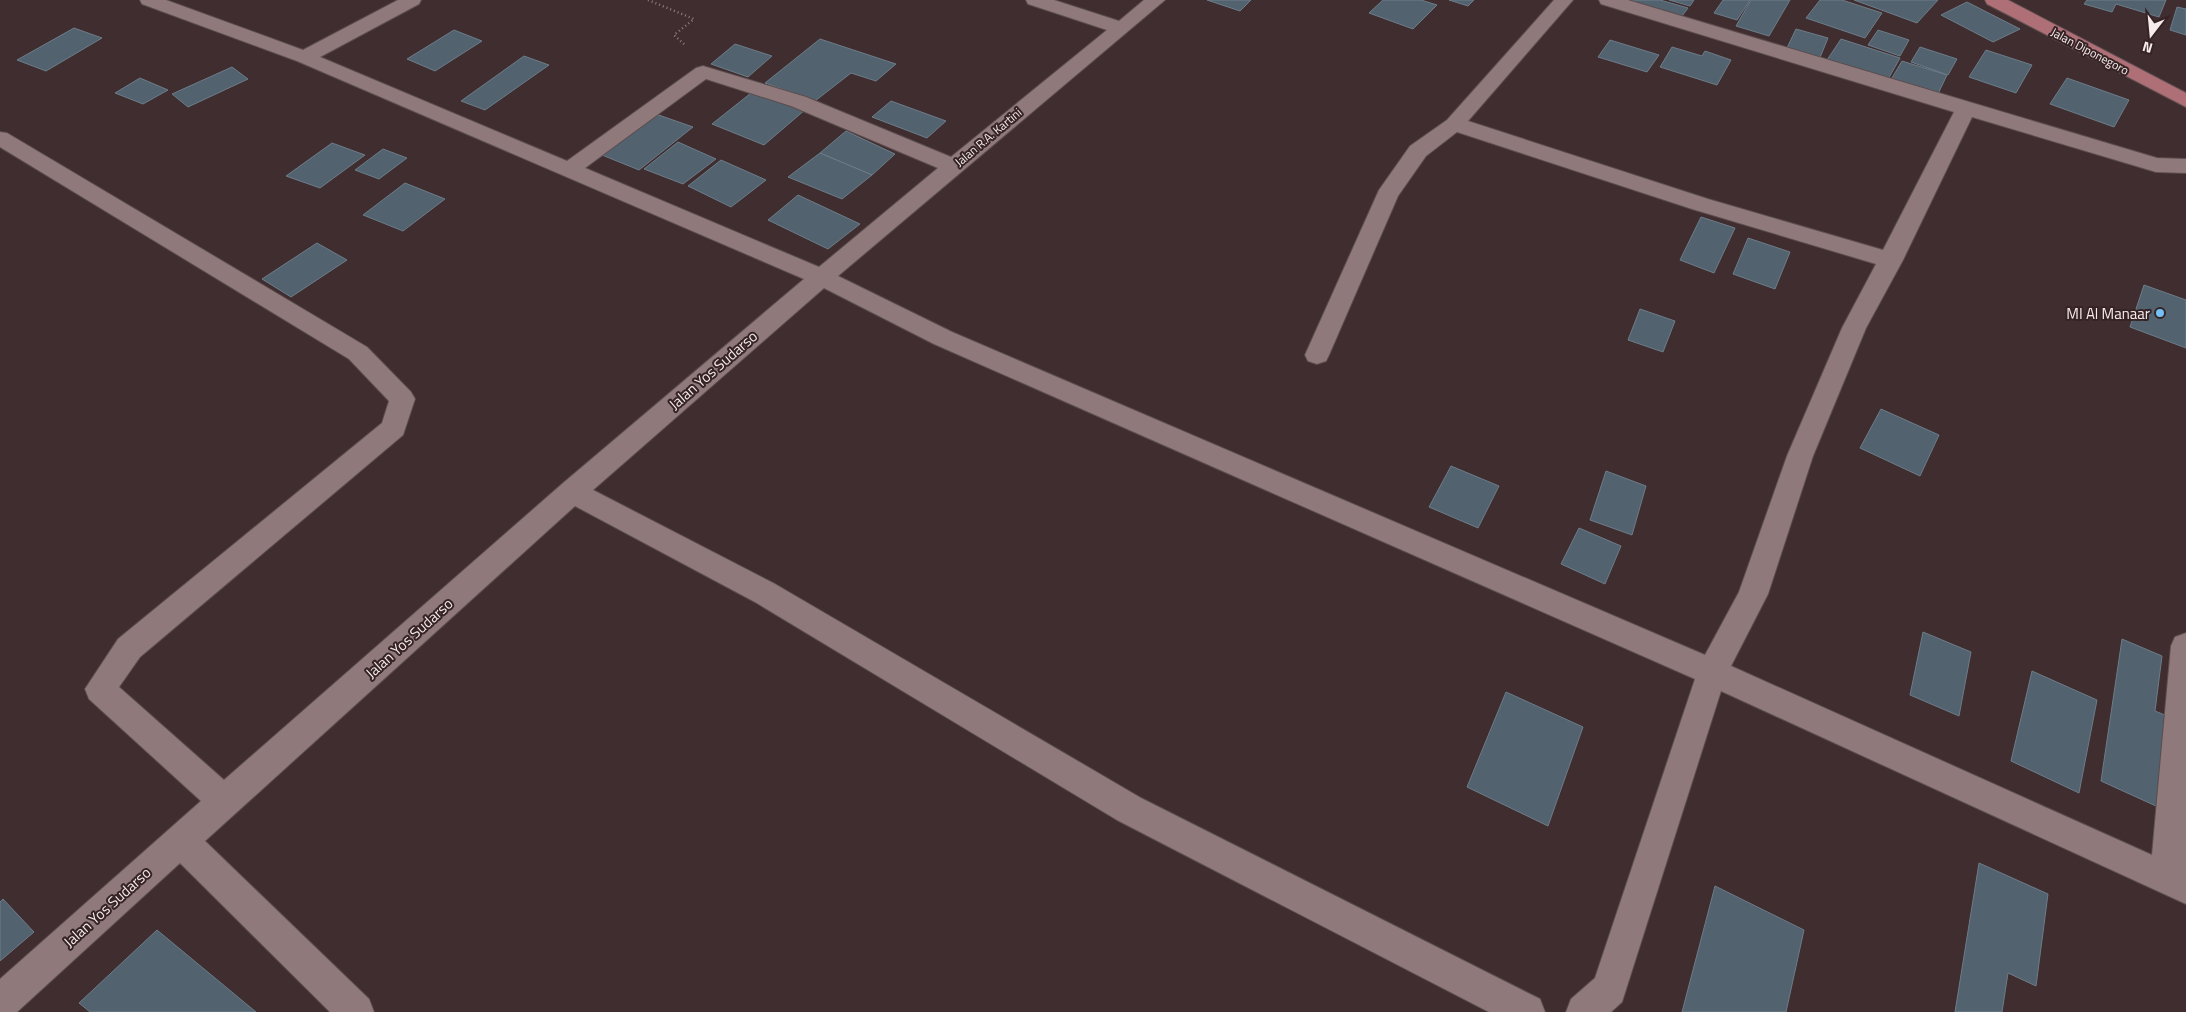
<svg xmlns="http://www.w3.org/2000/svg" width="2186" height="1012" font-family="'Titillium Web',sans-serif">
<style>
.building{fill:#52626e;stroke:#6c7d89}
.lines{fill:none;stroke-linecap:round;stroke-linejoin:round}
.minor-casing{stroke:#5c4d4e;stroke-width:2}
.major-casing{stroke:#5c4d4e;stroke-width:2}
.path{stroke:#8f7f80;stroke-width:2.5;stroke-dasharray:1 3;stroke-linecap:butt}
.minor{fill:#8f797b;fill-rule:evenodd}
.major{fill:#ae6f77;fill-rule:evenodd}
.poi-dot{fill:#73c1f5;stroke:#352325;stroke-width:2}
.labels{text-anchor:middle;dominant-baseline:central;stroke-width:4;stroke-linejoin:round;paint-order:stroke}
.far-street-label{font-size:12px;fill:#f7ebec;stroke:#352325}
.poi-label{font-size:15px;fill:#f7ebec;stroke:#352325;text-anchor:end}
.street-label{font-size:15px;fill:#f7ebec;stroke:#352325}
</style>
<rect width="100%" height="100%" fill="#402d2f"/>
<g class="building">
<polygon points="1207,0 1251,0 1240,11"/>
<polygon points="1383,0 1421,0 1437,5 1413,29 1369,13"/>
<polygon points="1449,0 1474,0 1468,6"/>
<polygon points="1615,0 1660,0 1688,8 1679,20"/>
<polygon points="1669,0 1694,0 1690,6"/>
<polygon points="1723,0 1750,0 1737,20 1714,13"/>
<polygon points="1751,0 1790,0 1769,36 1736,26"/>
<polygon points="1820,0 1842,0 1882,13 1865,38 1806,18"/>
<polygon points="1854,0 1938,0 1917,23"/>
<polygon points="2087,0 2166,0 2159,17 2116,4 2112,12 2084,4"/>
<polygon points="1967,2 2020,29 1993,42 1941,15"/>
<polygon points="2177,7 2186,9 2186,35 2170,30"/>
<polygon points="74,28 102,38 46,71 17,60"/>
<polygon points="1796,29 1828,38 1819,60 1786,50"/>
<polygon points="454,30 482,41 435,71 407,59"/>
<polygon points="1878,30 1909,40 1900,56 1868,45"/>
<polygon points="820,39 896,64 876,81 851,73 815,101 765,83"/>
<polygon points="1841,39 1900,58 1886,83 1825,63"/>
<polygon points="1610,40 1659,55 1647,72 1598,57"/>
<polygon points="735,44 772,56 748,77 711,64"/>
<polygon points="1672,47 1702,56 1705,51 1731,60 1717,85 1660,67"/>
<polygon points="1920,47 1957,59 1948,75 1911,62"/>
<polygon points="1986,50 2032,65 2016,93 1969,77"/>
<polygon points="524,56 549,65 485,110 461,101"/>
<polygon points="1902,61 1947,75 1936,98 1889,83"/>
<polygon points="232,67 248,79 188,107 172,94"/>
<polygon points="140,78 168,90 143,104 115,93"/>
<polygon points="2067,78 2129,100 2114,127 2050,104"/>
<polygon points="756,89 806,109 764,145 712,124"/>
<polygon points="891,101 946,121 927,138 872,117"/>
<polygon points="653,113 693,127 639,170 597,153"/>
<polygon points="846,131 895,154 872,175 820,153"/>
<polygon points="678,142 716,159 683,184 644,169"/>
<polygon points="332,143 365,155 320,188 286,176"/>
<polygon points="383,149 407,158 379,179 355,170"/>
<polygon points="820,153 872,175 842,199 788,177"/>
<polygon points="721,160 766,180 731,207 688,186"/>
<polygon points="405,183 445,199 403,231 363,215"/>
<polygon points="798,195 860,224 828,249 768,220"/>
<polygon points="1701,217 1735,228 1714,273 1680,260"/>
<polygon points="1748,238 1790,252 1775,289 1733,274"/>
<polygon points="317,243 347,260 291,297 262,279"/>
<polygon points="2144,285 2186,300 2186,348 2130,327"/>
<polygon points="1640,309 1675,321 1663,352 1628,340"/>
<polygon points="1881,409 1939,435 1920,476 1860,448"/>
<polygon points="1451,466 1499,486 1478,528 1429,507"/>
<polygon points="1606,471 1646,486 1632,535 1590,520"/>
<polygon points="1579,528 1621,546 1605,584 1561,564"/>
<polygon points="1923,632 1971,652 1959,716 1910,695"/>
<polygon points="2122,639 2162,656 2155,711 2177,720 2167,811 2101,781"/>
<polygon points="2032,671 2097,700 2079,793 2011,761"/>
<polygon points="1506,692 1583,727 1548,826 1467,787"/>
<polygon points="1979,863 2048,894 2036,986 2008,973 2002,1012 1955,1012"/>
<polygon points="1715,886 1804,930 1786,1012 1682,1012"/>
<polygon points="3,899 34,932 0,961 0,902"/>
<polygon points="157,930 256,1012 90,1012 79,1003"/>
</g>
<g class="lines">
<g class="minor-casing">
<path id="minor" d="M140 0H166L303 50 398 0H421L419 4 320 57 567 161 696 68 703 66 806 97 951 157 1107 30 1028 4 1026 0H1054L1119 21 1144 0H1165L838 276 952 332 1705 655 1739 592 1787 456 1842 328 1876 264 1692 209 1457 132 1426 156 1398 196 1329 355 1326 361 1317 364 1308 361 1305 355 1379 190 1410 146 1447 120 1554 0H1573L1468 121 1708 199 1883 250 1954 112 1601 4 1599 0H1628L2157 158 2186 159V173L2156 172 1972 117 1903 260 1866 328 1813 456 1768 594 1731 666 2152 855 2171 646 2175 637 2186 633V904L1721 691 1622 1002 1611 1012H1566L1571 999 1595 978 1695 679 934 344 824 288 593 490 775 584 1141 798 1540 999 1545 1012H1489L1117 820 755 602 575 506 205 841 369 999 374 1012H330L180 863 17 1012H0V979L201 801 89 699 85 689 118 639 382 423 389 401 349 359 0 147V132L7 133 367 347 411 392 415 399 403 435 140 657 119 687 224 780 562 484 804 279 297 61 142 4ZM706 79 791 106 938 168 819 267 585 168Z"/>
</g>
<g class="major-casing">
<polygon id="major" points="1985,0 2008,0 2186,93 2186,107 1987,4"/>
</g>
<polyline class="path" points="648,0 694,19 674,35 686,46"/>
<use href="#minor" class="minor"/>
<use href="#major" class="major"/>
</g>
<circle class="poi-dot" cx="2160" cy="313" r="5"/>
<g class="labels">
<g class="far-street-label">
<text transform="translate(2090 51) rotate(28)">Jalan Diponegoro</text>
<text transform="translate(988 137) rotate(-40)">Jalan R.A. Kartini</text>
</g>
<g class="poi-label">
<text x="2150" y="313">MI Al Manaar</text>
</g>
<g class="street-label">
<text transform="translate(713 370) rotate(-41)">Jalan Yos Sudarso</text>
<text transform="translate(409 638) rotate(-42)">Jalan Yos Sudarso</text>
<text transform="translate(107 907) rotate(-42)">Jalan Yos Sudarso</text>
</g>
</g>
<g transform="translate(2151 35) rotate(196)" stroke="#352325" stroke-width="4" paint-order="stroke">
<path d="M0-4L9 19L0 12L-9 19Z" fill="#f7ebec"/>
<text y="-8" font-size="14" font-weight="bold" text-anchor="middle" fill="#f7ebec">N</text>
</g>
</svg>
